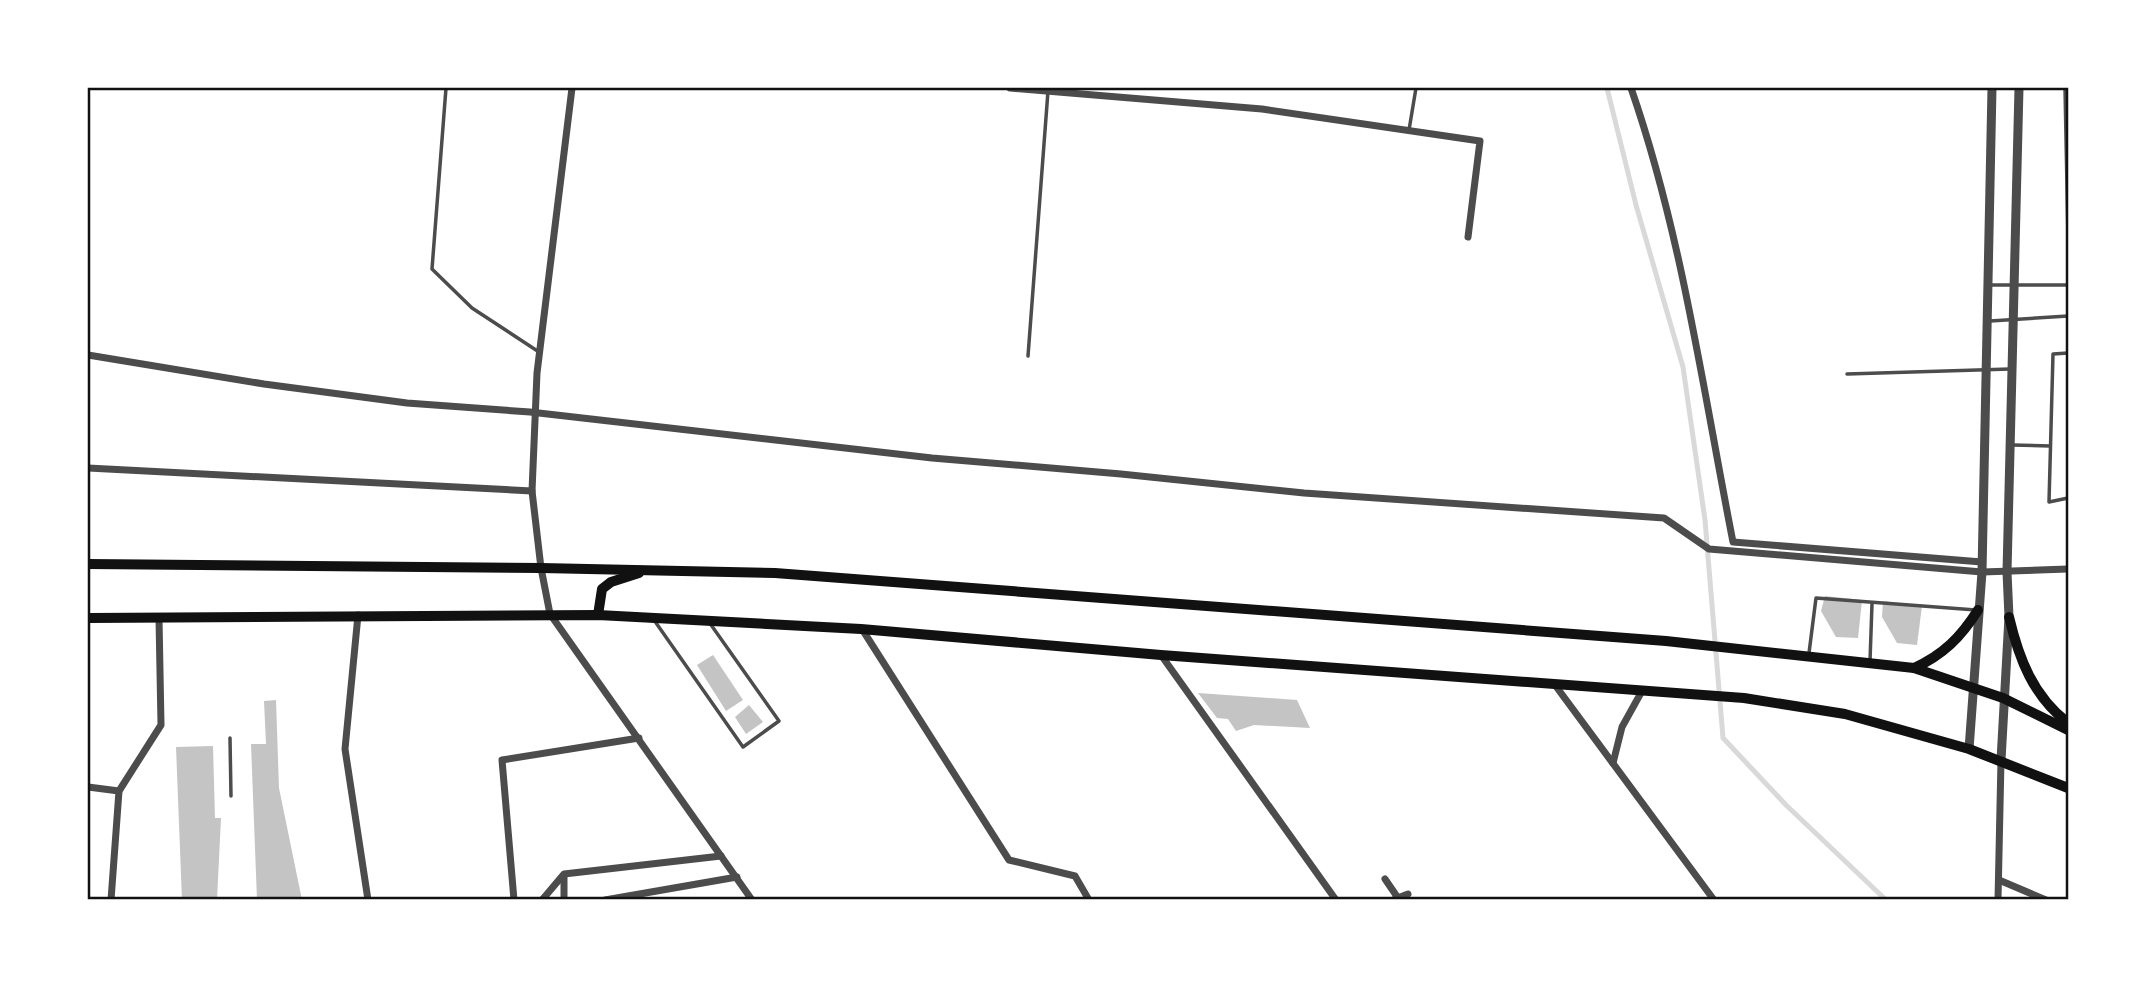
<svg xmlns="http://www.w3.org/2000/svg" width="2156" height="987" font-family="'Open Sans',sans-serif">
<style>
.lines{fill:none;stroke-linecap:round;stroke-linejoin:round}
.stream{stroke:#d9d9d9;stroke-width:5}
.building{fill:#c4c4c4}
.service{stroke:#4c4c4c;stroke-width:3.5}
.minor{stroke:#4c4c4c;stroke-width:7}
.tertiary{stroke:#4c4c4c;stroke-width:9}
.primary{stroke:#111;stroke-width:10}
.neatline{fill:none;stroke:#111;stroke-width:2.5}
</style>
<rect width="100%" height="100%" fill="#fff"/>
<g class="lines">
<polyline class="stream" points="1607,88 1636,205 1683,367 1705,520 1723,738 1786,805 1886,900"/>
</g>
<g class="building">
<polygon points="1825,596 1862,600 1858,638 1836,637 1821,611"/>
<polygon points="1883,601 1922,606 1917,645 1897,643 1882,617"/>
<polygon points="713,655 743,700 726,711 697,665"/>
<polygon points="1198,693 1297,700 1310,728 1254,725 1236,731 1228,719 1217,718"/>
<polygon points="276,700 279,788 302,900 257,900 251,744 266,744 264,701"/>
<polygon points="749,705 763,722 746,734 735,717"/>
<polygon points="213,746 215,818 221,818 217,900 182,900 176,747"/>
</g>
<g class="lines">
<g class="service">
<polyline points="446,88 432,269 472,308 539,352"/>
<polyline points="2065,88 2068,238"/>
<polyline points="1409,130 1416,88"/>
<polyline points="1990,285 2068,285"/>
<polyline points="1990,321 2068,316"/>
<polyline points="2068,353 2053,354 2049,502 2068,498"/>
<polyline points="1028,356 1048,91"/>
<polyline points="1847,374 2010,369"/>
<polyline points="2012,445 2050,446"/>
<polyline points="654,620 743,747 779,721 709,622"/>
<polyline points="1809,653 1816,598 1976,610"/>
<polyline points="1870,661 1872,604"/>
<polyline points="230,738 231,796"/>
</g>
<g class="minor">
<polyline points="572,88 537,373 532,491 541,568 550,614 752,900"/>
<polyline points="1010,88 1262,109 1480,141 1468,237"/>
<path d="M1631 88C1682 235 1703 390 1733 542L1982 562"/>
<polyline points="88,355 264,384 407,403 530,412 932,458 1121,474 1304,493 1664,518 1709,549 1982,572 2068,569"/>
<polyline points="88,468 532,491"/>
<polyline points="358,615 345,749 368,900"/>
<polyline points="862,629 1009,860 1075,876 1089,900"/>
<polyline points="1161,655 1336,900"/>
<polyline points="1555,685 1714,900"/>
<polyline points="1613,763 1622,727 1642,691"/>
<polyline points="88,787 119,791"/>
<polyline points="564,875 564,900"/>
<polyline points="1385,879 1398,898"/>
<polyline points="1999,880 2046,900"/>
<polyline points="1395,899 1408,894"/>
<polyline points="111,900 119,791 161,725 159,618"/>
<polyline points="514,900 502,760 639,738"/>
<polyline points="542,900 564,874 721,856"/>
<polyline points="605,900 737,877"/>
<polyline points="1998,900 2001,760"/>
</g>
<g class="tertiary">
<polyline points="1969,749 1982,572 1992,88"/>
<polyline points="2001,760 2009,617 2007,572 2019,88"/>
</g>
<g class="primary">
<polyline points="88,564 541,568 775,573 1666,641 1914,668 2003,698 2068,730"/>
<polyline points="598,615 602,589 611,582 639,573"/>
<path d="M2009 617C2019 659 2033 696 2068 723"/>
<polyline points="88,618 598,615 861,629 1161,655 1744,698 1845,714 1969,749 2068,788"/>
<path d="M1914 668C1943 655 1961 637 1978 610"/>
</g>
</g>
<rect width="2156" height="987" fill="none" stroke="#ffffff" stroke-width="178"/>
<rect x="89" y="89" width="1978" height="809" class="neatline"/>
</svg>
